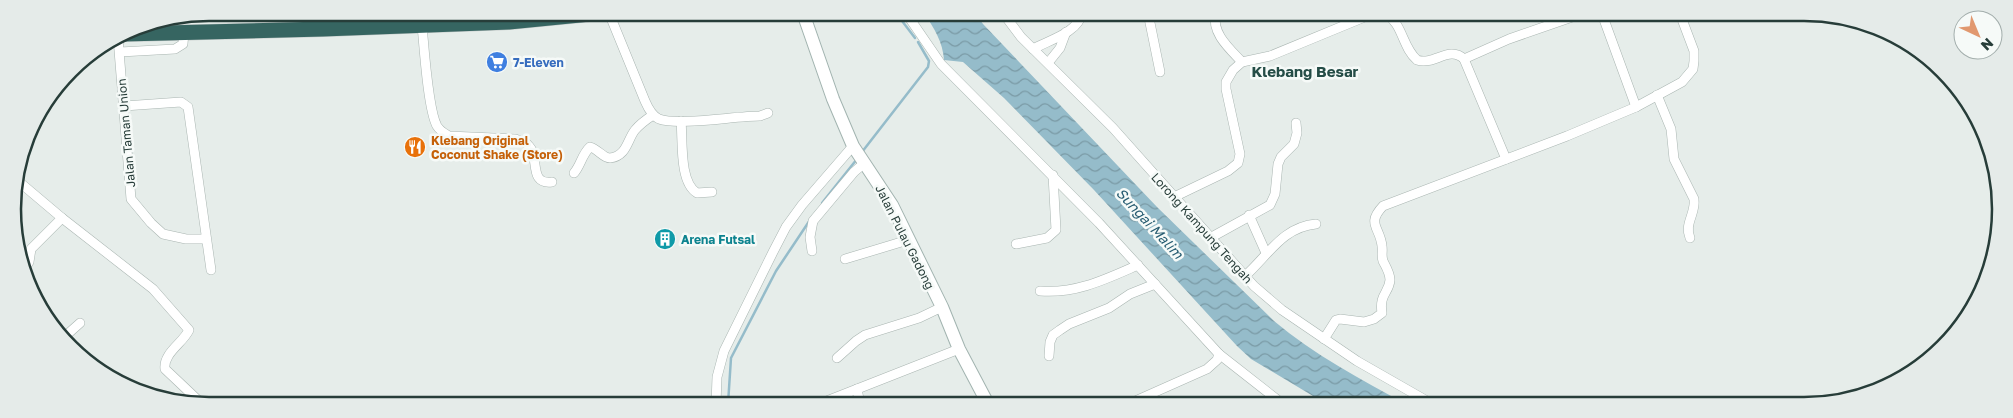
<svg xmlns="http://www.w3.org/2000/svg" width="2013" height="418" font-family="'Golos Text',sans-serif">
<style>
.water{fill:url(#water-waves)}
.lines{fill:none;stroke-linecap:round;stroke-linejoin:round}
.stream{stroke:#95bcca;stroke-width:2.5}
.street-casing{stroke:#a9b5b1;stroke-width:10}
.secondary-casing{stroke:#a2b4b0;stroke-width:14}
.highway-casing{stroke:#c3c9c8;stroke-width:16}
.street{stroke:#fff;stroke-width:9}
.secondary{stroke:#fff;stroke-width:12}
.highway{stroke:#366561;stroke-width:15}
.labels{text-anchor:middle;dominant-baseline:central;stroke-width:5;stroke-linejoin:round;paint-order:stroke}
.shop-label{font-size:12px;font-weight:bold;fill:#366cbe;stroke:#f6faf8;text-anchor:start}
.street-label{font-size:12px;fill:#273d39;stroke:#f6faf8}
.food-label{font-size:12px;font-weight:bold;fill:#c56008;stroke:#f6faf8;text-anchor:start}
.culture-label{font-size:12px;font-weight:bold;fill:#0d838f;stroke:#f6faf8;text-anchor:start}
.water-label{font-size:14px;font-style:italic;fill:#285d72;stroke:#f6faf8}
.quarter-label{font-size:15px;font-weight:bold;fill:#254d47;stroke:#f6faf8}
.rim{fill:none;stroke:#273d39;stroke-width:2.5}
</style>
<defs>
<pattern id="water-waves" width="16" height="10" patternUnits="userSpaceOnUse" patternTransform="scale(1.25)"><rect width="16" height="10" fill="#95bcca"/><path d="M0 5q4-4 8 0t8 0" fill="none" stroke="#7a9aa5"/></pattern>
</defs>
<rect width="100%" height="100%" fill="#e6edea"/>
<path class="water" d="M924 13H975L983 24 1157 207 1274 321C1314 355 1361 379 1407 405H1328L1251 359 1237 346 1094 190 1004 98 963 62 944 60C943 42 934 28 924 13Z"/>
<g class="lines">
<g class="stream">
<polyline points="896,13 915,38"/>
<polyline points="862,152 928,67 929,61 918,42"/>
<polyline points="822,203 857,159"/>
<polyline points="728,404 731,358 776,271 810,220"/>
</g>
<g class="street-casing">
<g id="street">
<path d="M609 13 645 101C648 108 652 116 659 119 679 126 735 116 760 116L768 113"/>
<polyline points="906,13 941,64 1099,223 1219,354 1284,405"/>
<polyline points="1003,13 1021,37 1113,128 1254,286 1282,310 1357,361 1434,405"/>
<polyline points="1148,13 1160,72"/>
<path d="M1216 14C1211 33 1230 49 1242 62"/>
<path d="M1386 14C1403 24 1402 47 1417 60 1434 66 1449 45 1464 59L1506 159"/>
<polyline points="1602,14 1636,107"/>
<path d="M422 25C424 46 428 110 437 126 440 131 444 133 449 136L515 139C520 141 525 141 529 146 540 157 528 185 552 182"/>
<polyline points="118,38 131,199 151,223 163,234 186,239 206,239"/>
<path d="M1033 49C1049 40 1078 33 1082 13"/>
<polyline points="120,52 175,49 183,44 184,32"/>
<polyline points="1464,59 1509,39 1581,14"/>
<polyline points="1048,63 1060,48 1066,32"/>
<path d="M1657 95 1671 129 1674 159 1694 199C1696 214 1684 223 1690 238"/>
<polyline points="124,106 181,102 188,107 211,270"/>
<path d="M681 121C683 141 679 182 697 193L712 192"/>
<path d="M574 173C581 165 582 154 590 147 598 149 603 158 610 158 627 156 627 140 635 130 640 124 647 119 653 115"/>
<path d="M17 180 62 218 153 289 189 330C183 343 163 353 165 369L202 404"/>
<polyline points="1174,197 1228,171 1238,163 1240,154 1226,89 1226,82 1233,70 1242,62 1270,56 1372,14"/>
<polyline points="1249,215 1266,253"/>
<polyline points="1210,238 1270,205 1275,194 1278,164 1281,157 1294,144 1297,133 1296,123"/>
<polyline points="1016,244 1047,238 1056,230 1053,175"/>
<polyline points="812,251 810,237 813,221 854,172 861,166 866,165"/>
<polyline points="845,259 908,240"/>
<polyline points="23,270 29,262 31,249 62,218"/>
<path d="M1244 277C1268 256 1282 227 1316 224"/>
<path d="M1040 291C1076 294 1106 279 1138 265"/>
<polyline points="62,339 80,323"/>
<path d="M1324 339 1336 320 1340 319 1364 322 1374 319 1382 313C1379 294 1389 293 1390 280 1390 273 1386 267 1383 261 1381 255 1383 252 1382 246 1380 227 1366 224 1383 206L1567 136 1636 107 1682 82 1693 69 1694 61V51L1680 14"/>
<polyline points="1049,356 1050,342 1053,335 1060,330 1069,324 1109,308 1130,294 1155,284"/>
<polyline points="837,358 856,341 865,335 919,318 942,307"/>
<polyline points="857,389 860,404"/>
<polyline points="716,404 717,377 724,351 773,252 786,227 802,205 853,146"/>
<polyline points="819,404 959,349"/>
<polyline points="942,404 949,404"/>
<polyline points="1126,405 1207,369 1217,360 1219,354"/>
</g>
</g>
<g class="secondary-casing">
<polyline id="secondary" points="803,13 833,99 853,146 892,205 942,307 959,349 988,404"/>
</g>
<g class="highway-casing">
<polyline id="highway" points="124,34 323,29 509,22 600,13"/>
</g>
<use href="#street" class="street"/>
<use href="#secondary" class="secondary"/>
<use href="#highway" class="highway"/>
</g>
<defs>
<g id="supermarket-disc" transform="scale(1.125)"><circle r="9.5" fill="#3f7fe0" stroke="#f6faf8"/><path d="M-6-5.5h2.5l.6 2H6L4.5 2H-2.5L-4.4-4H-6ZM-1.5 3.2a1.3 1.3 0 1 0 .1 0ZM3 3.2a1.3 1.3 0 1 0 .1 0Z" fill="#fff"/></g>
<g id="restaurant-disc" transform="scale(1.125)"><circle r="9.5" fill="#e8710a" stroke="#f6faf8"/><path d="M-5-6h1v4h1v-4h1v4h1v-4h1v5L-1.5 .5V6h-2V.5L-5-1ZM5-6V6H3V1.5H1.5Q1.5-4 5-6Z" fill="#fff"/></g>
<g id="building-disc" transform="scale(1.125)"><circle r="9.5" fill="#0f9aa8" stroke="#f6faf8"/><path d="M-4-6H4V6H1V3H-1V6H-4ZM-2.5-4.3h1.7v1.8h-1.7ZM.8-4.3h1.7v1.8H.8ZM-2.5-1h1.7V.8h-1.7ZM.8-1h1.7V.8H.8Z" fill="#fff"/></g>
</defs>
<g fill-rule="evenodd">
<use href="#supermarket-disc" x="497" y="62"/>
<use href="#restaurant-disc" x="415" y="147"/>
<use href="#building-disc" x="665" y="239"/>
</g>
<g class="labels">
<g class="shop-label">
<text x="513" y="62">7-Eleven</text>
</g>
<g class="street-label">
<text transform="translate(126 133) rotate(-95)">Jalan Taman Union</text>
<text transform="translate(1202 228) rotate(48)">Lorong Kampung Tengah</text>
<text transform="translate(905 237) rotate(63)">Jalan Pulau Gadong</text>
</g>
<g class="food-label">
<text x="431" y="140">Klebang Original<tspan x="431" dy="14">Coconut Shake (Store)</tspan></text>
</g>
<g class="culture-label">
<text x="681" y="239">Arena Futsal</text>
</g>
<g class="water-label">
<text transform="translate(1150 223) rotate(47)">Sungai Malim</text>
</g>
<g class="quarter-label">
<text x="1305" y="71">Klebang Besar</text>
</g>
</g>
<path d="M0 0H2013V418H0ZM209 21H1804A188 188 0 0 1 1992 209V209A188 188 0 0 1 1804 397H209A188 188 0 0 1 21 209V209A188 188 0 0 1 209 21Z" fill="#e5ebe9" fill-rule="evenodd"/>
<path class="rim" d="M209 21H1804A188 188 0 0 1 1992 209V209A188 188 0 0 1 1804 397H209A188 188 0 0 1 21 209V209A188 188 0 0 1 209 21Z"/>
<g transform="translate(1978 35) rotate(136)"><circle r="24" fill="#f6faf8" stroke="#a3aeac"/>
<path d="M0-4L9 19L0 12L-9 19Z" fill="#e1986f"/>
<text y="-8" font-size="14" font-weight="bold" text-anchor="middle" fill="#273d39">N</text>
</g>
</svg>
